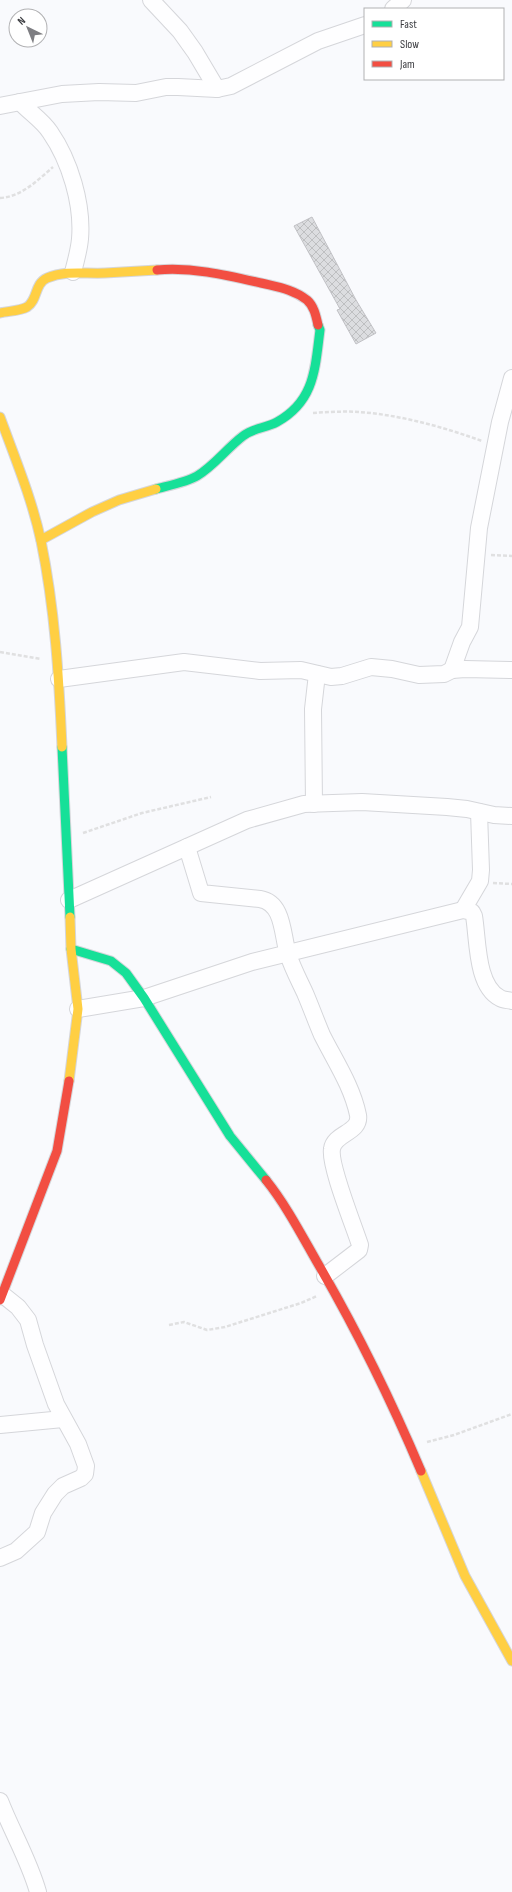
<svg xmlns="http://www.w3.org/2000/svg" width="512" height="1892" font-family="'Sofia Sans Condensed',sans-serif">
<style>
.building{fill:url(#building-cross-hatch);stroke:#c1c1c5}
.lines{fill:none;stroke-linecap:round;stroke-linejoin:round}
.street-casing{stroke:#d5d6da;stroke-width:18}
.fast-casing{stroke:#d5d6da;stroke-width:11}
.slow-casing{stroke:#d5d6da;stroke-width:11}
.jam-casing{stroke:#d5d6da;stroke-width:11}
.path{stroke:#e0e0e1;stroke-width:2.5;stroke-dasharray:4 2;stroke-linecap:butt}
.street{stroke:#fefeff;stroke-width:16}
.fast{stroke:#16e098;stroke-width:9}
.slow{stroke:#ffcf43;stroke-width:9}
.jam{stroke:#f24e42;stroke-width:9}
</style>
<defs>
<pattern id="building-cross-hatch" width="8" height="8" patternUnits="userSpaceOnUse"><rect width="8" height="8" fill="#dcdde0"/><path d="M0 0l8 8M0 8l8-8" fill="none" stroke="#bebfc1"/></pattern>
</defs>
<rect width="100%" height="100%" fill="#f9fafd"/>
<polygon class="building" points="312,217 356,300 376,333 356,344 337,310 340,309 294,226"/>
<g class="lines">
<g class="street-casing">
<g id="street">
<polyline points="151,0 180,31 195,52 217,89"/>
<polyline points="393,9 403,0"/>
<path d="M20 102C29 112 42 120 50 132 70 161 83 204 80 239 79 250 76 261 73 272"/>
<polyline points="0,106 62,94 99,92 136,93 166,87 178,87 217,89 231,86 318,41 365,25"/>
<polyline points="452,670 462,642 470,627 479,528 500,422 512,378"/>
<polyline points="59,679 184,662 260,671 301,670 331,677 342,676 371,667 392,669 419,675 444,674 452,670 465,669 512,670"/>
<polyline points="314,804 313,709 317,674"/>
<path d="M187 847 201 893 260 899C284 903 282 935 288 954 292 967 299 980 305 993 311 1007 316 1021 322 1035 335 1061 352 1086 358 1115 361 1133 334 1133 332 1149 329 1165 354 1226 360 1245L359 1250 325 1276"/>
<polyline points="69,900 247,820 304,804 362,802 447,807 467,809 494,815 512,816"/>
<polyline points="463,910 480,881 481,870 479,812"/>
<path d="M78 1009 144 998 252 962 463 910 472 912 474 916C478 939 476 986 500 998 503 1000 508 1000 512 1001"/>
<polyline points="0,1425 63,1419"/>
<polyline points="0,1558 16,1551 37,1532 43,1513 55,1494 63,1486 81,1478 85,1474 86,1466 78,1444 56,1404 35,1345 28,1320 18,1307 3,1295"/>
<path d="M0 1801C12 1832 29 1860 38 1892"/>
</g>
</g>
<g class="fast-casing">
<g id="fast">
<path d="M156 489C167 486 187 482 197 476 214 466 227 448 243 436 253 428 266 428 277 422 315 401 315 368 320 330L318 325"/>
<polyline points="62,747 70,917"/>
<polyline points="71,949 111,961 126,973 144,998 230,1136 266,1180"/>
</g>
</g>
<g class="slow-casing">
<g id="slow">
<path d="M0 313C8 311 20 311 27 307 38 300 34 284 47 278 66 270 85 274 105 273 122 272 139 271 157 270"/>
<path d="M0 417C15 458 32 499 41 541 55 609 59 678 62 747"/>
<polyline points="41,540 92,512 119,500 156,489"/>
<polyline points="69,1081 78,1009 71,949 70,917"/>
<polyline points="421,1471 465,1576 512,1661"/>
</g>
</g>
<g class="jam-casing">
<g id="jam">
<path d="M157 270C193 267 226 275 261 283 277 287 293 289 307 300 314 306 316 316 318 325"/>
<path d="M266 1180C286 1205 301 1234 317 1262 356 1329 391 1400 421 1471"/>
<polyline points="0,1300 57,1151 69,1081"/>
</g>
</g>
<g class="path">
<path d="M0 198C21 197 38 180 53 167"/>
<path d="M313 413C328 412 344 411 359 412 401 415 443 427 482 441"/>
<polyline points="491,555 512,556"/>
<polyline points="0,652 41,659"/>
<polyline points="83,833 142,813 211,797"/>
<polyline points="493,883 512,884"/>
<polyline points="169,1325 184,1322 207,1330 225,1327 301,1303 317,1296"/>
<polyline points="427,1442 454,1435 512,1414"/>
</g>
<use href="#street" class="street"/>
<use href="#fast" class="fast"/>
<use href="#slow" class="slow"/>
<use href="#jam" class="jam"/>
</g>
<rect x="364" y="8" width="140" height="72" fill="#ffffff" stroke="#b1b1b3"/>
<rect x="372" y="21" width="20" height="6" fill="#16e098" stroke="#b1b1b3"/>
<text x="400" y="28" font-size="12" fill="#3b3c40">Fast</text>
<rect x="372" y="41" width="20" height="6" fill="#ffcf43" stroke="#b1b1b3"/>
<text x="400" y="48" font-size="12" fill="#3b3c40">Slow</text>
<rect x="372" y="61" width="20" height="6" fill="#f24e42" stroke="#b1b1b3"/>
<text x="400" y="68" font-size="12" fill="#3b3c40">Jam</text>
<g transform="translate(28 28) rotate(317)"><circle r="19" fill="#ffffff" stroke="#b1b1b3"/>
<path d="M0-3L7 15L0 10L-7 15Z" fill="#7e7e82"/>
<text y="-6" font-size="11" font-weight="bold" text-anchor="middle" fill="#3b3c40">N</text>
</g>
</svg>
